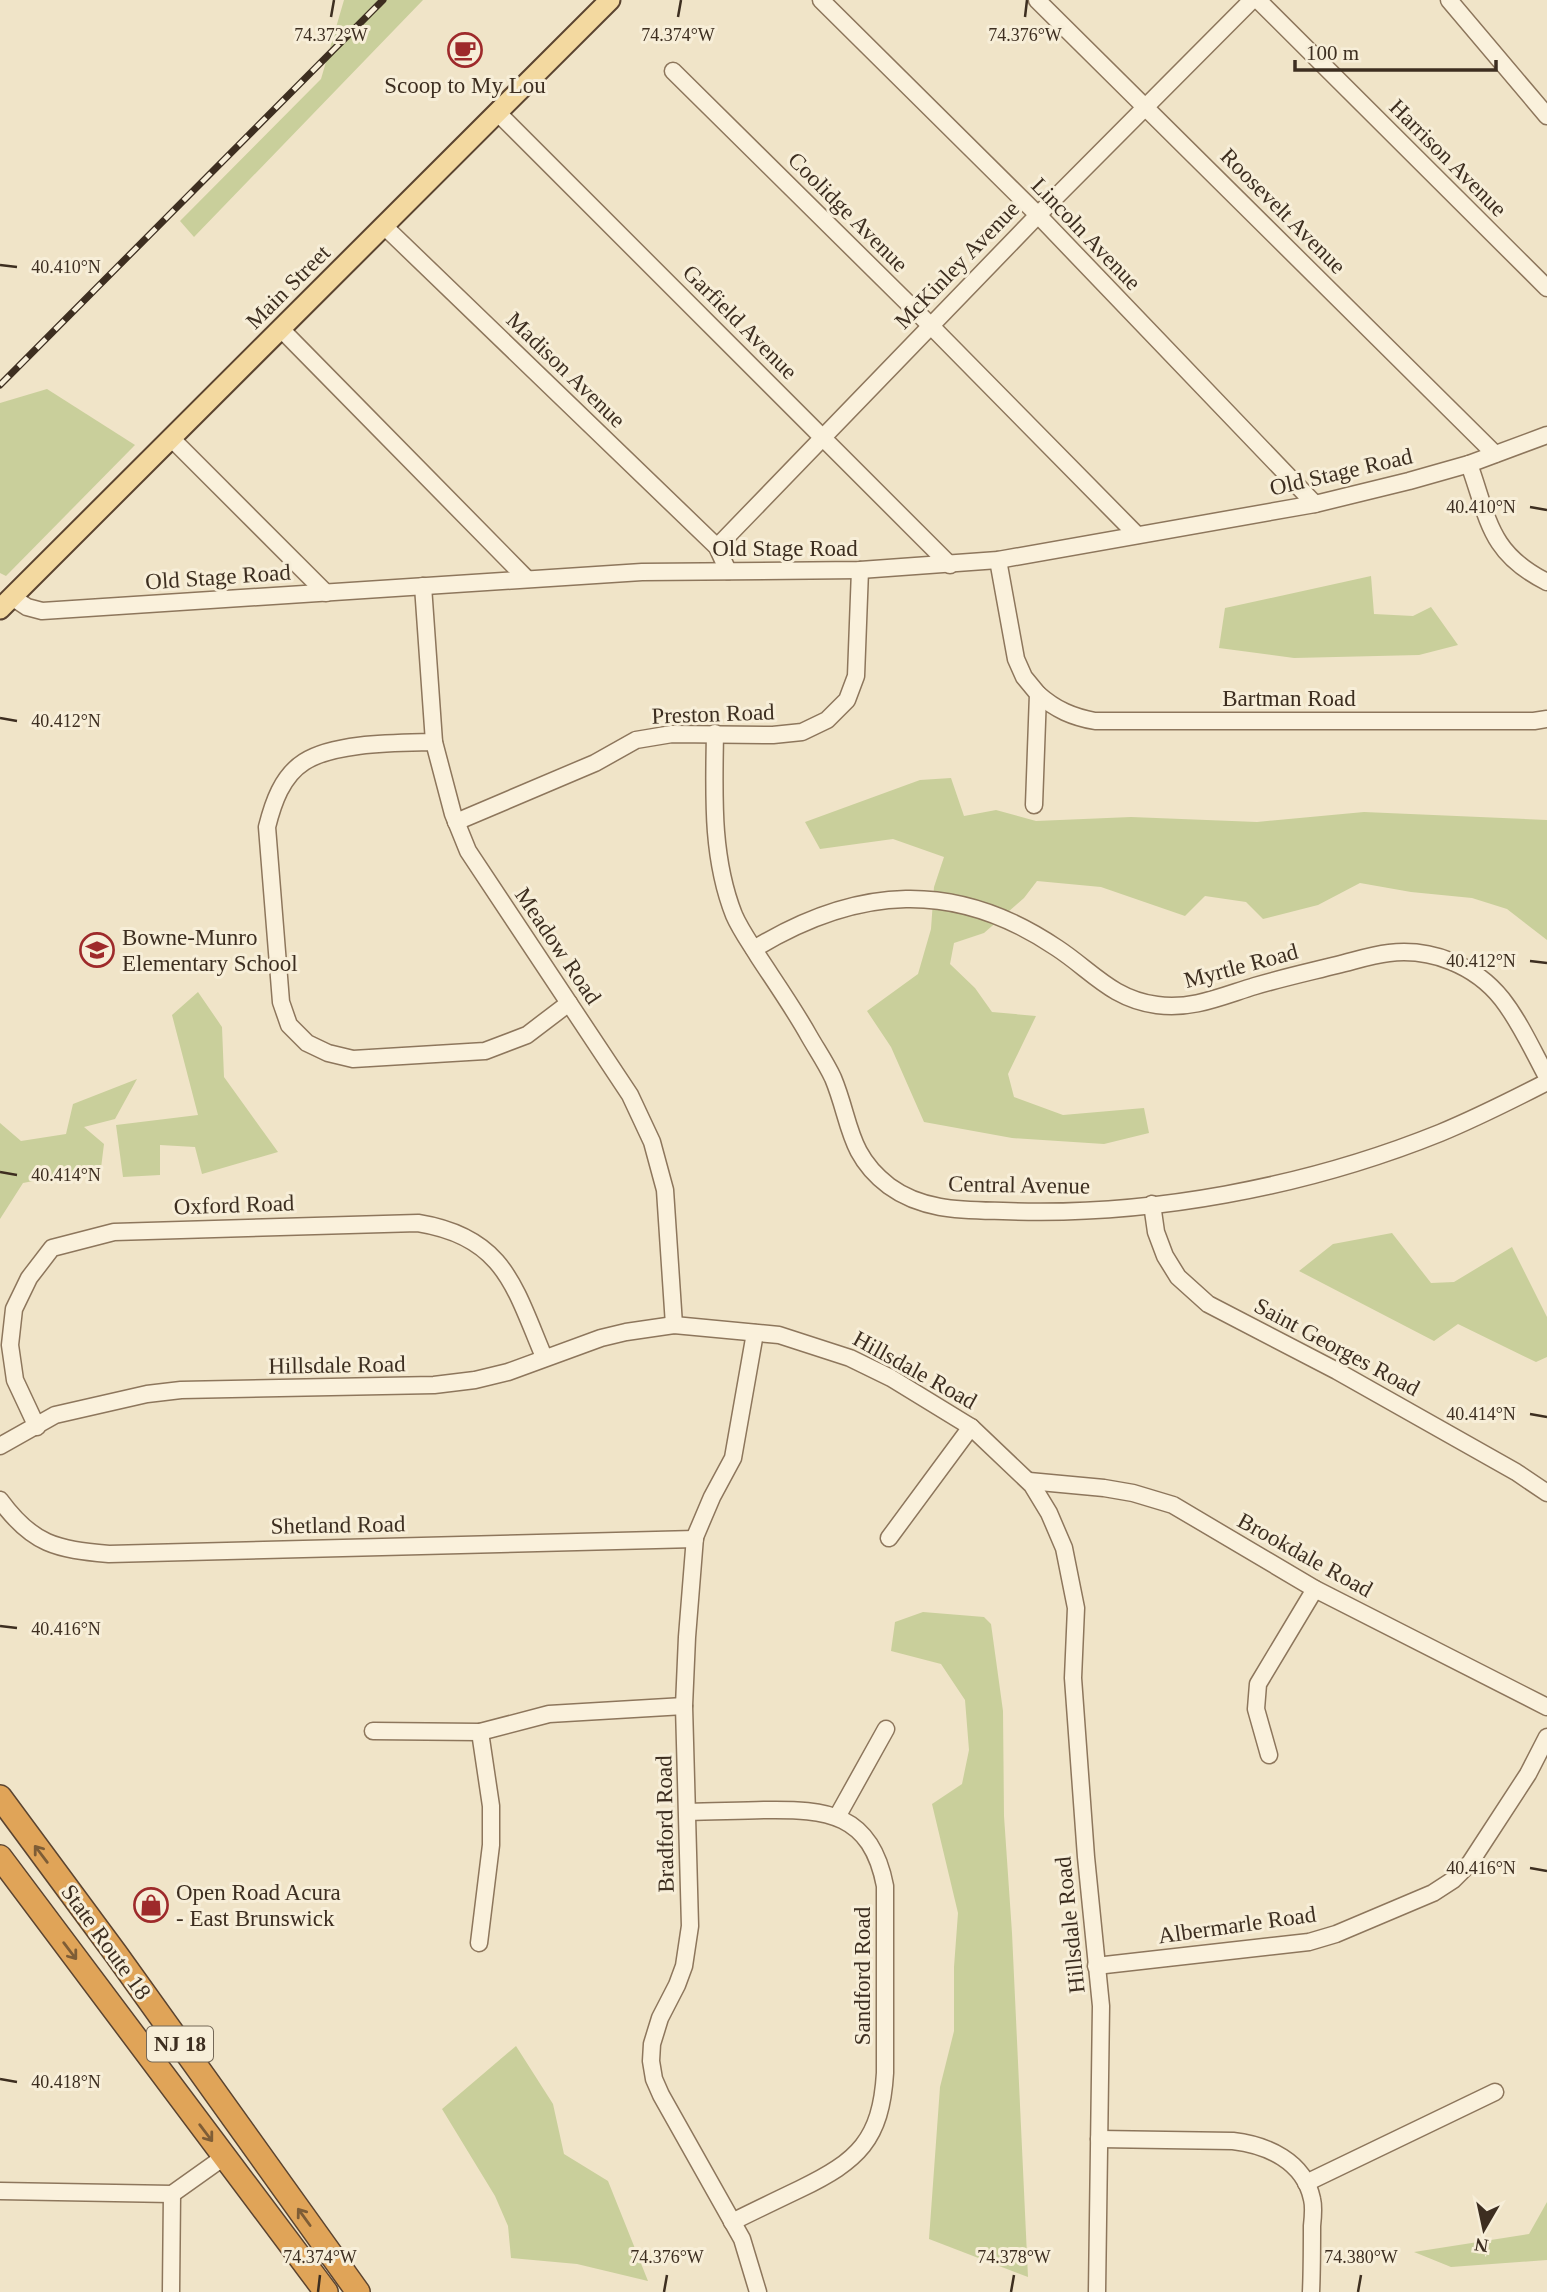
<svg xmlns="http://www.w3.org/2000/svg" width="1547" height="2292" font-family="'Times New Roman',serif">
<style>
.green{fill:#c9cf9b}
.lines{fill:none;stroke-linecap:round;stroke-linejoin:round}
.minor-casing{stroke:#8d765c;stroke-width:19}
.major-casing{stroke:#5b4430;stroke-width:23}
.highway-casing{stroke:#5b4430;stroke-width:26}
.minor{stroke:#faf1dc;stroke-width:16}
.major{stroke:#f3d9a0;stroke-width:19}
.highway{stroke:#e0a458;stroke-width:23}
.rail-casing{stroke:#3d2e20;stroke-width:7}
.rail{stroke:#f7eed8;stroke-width:4.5;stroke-dasharray:13;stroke-linecap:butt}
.oneway{stroke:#7e5d36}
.ticks{fill:none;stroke:#3d2e20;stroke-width:2.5}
.labels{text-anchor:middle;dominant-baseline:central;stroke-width:6;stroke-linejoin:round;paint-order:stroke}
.shield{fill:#f7eed8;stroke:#756857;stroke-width:2}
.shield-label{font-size:21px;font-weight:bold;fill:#3d2e20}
.poi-label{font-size:23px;fill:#3d2e20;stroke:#f7eed8;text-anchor:start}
.street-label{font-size:23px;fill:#3d2e20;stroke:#f7eed8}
.ticks-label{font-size:18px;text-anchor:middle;fill:#3d2e20;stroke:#f7eed8;stroke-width:6;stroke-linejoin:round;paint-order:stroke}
</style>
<rect width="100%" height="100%" fill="#f0e4c8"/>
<g class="green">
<polygon points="344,0 423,0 194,237 180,221 321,79"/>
<polygon points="47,389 135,445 6,576 0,573 0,403"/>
<polygon points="1371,576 1374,614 1413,616 1431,607 1458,645 1419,655 1294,658 1219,648 1225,608"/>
<polygon points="951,778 964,816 996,810 1036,821 1131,817 1257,822 1364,812 1547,820 1547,940 1507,909 1472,898 1411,892 1360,883 1318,905 1263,919 1246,902 1205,896 1185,916 1101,887 1037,881 1024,898 984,933 954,943 950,964 975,988 992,1012 1036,1016 1008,1074 1014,1097 1063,1115 1144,1108 1149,1133 1104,1144 1012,1138 924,1122 891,1047 867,1011 918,974 931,929 934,887 944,857 893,839 820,849 805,822 920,780"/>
<polygon points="198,992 222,1027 224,1077 278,1152 202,1174 195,1147 160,1145 160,1175 123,1177 116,1125 198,1115 172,1015"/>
<polygon points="137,1079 115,1119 84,1127 104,1144 101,1168 23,1183 0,1219 0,1123 21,1141 66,1134 73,1104"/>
<polygon points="1392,1233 1431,1283 1454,1282 1512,1247 1547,1317 1547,1357 1536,1362 1458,1324 1434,1341 1299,1271 1333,1244"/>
<polygon points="923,1612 984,1617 991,1624 1003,1711 1004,1816 1012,1933 1028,2277 929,2239 940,2087 954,2031 954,1967 958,1913 932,1804 962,1784 969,1750 965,1700 941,1664 891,1651 895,1622"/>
<polygon points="516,2046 553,2104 564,2154 608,2181 648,2281 577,2264 511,2258 508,2226 495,2196 442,2109"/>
<polygon points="1547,2202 1547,2260 1451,2267 1414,2252 1529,2234"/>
</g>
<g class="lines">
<g class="minor-casing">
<g id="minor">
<polyline points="821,0 1038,215 1315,504"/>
<polyline points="1037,0 1495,454"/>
<polyline points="1258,0 1547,288"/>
<polyline points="1449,0 1547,116"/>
<polyline points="673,71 931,326 1137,535"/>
<polyline points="498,113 950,565"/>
<polyline points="384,226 717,547 728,571"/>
<polyline points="281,329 527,579"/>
<polyline points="171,438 326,593"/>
<path d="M1469 464C1489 520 1489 553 1547 582"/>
<polyline points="717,547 1038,215 1252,0"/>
<polyline points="998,560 1016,659 1024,677 1038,694 1034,805"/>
<polyline points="423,586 434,742 453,814 468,851 630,1095 652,1142 665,1190 674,1325"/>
<polyline points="12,597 27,607 42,611 642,572 860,570 998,560 1315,504 1409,481 1469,464 1547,435"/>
<path d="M1038 694C1056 710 1073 717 1095 721H1534L1547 719"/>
<path d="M715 733C714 794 711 857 734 915 740 929 750 943 758 956 775 982 794 1009 809 1036 817 1050 826 1063 833 1078 851 1121 847 1154 889 1186 923 1211 963 1210 1003 1211 1148 1217 1306 1187 1440 1133 1476 1118 1512 1100 1547 1082"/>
<path d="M434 742C398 743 335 742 304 762 282 776 273 803 267 827L281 1002 289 1025 307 1043 328 1053 353 1059 485 1051 527 1035 569 1003"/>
<polyline points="456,822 595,763 636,740 672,734 773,735 802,732 827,720 847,700 856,676 860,570"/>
<path d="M754 949C857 886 955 879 1057 948 1092 971 1112 999 1157 1005 1192 1010 1222 996 1255 986 1282 978 1309 972 1337 965 1354 961 1371 955 1389 953 1431 948 1475 965 1502 999 1520 1022 1533 1051 1547 1077"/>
<polyline points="1152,1204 1156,1232 1165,1256 1178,1277 1208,1304 1337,1371 1516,1472 1547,1493"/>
<polyline points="755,1333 733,1458 712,1497 695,1537 687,1637 684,1706 690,1926 684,1966 677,1985 660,2018 652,2044 651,2061 654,2079 661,2095 742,2239 758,2292"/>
<path d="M37 1427 15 1380 10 1345 14 1309 29 1278 52 1248 114 1232 418 1223C504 1237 514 1286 544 1357"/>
<polyline points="0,1446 55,1415 147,1394 181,1390 434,1385 475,1380 508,1372 601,1338 626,1332 674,1325 779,1335 850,1358 891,1378 971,1427 1032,1485 1049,1513 1064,1548 1076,1608 1073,1678 1086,1857 1101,2006 1097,2292"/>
<polyline points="1029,1481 1104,1488 1133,1493 1173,1505 1315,1589 1547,1707"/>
<path d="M0 1500C33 1545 56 1549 109 1554L695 1539"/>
<polyline points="889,1538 971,1427"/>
<polyline points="373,1731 480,1732 549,1714 684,1706"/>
<polyline points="1269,1755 1256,1709 1258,1684 1315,1589"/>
<path d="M688 1812C714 1811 739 1811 764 1810 827 1809 871 1813 885 1886V2073C881 2140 858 2161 800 2189 777 2200 754 2211 732 2222"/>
<polyline points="837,1817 886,1729"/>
<polyline points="479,1943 491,1845 491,1806 480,1732"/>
<polyline points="1096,1966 1309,1942 1336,1934 1433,1893 1453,1880 1470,1863 1528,1774 1547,1737"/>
<path d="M1099 2139 1233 2141C1267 2145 1304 2161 1312 2199 1314 2207 1313 2217 1312 2226 1312 2248 1312 2270 1311 2292"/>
<polyline points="1306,2183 1495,2092"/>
<polyline points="0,2191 172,2194 224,2157"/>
<polyline points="171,2292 172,2194"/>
</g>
</g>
<g class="major-casing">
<polyline id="major" points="0,609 610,0"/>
</g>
<g class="highway-casing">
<g id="highway">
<polyline points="0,1797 116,1954 358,2292"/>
<polyline points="0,1857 326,2292"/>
</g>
</g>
<use href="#minor" class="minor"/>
<use href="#major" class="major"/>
<use href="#highway" class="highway"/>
<g class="rail-casing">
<polyline id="rail" points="0,385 383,0"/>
</g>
<use href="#rail" class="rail"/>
</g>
<defs><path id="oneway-shaft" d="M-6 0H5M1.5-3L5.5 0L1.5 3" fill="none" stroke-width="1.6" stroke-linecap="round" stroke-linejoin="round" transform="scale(1.75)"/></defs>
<g class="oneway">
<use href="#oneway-shaft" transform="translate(41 1854) rotate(-127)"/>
<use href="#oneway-shaft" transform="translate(70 1951) rotate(53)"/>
<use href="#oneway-shaft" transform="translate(206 2133) rotate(53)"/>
<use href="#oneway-shaft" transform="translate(304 2217) rotate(-126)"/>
</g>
<path class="ticks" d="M331 17 334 0M678 17 681 0M1025 17 1027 0M0 265 17 267M1530 507 1547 510M0 718 17 721M1530 961 1547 963M0 1172 17 1175M1530 1414 1547 1417M0 1626 17 1628M1530 1868 1547 1871M0 2079 17 2082M318 2292 320 2275M664 2292 667 2275M1011 2292 1014 2275M1358 2292 1361 2275"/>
<defs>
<g id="cafe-ring" transform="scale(1.75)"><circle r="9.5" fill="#f7eed8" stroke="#9e2a2b" stroke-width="1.5"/><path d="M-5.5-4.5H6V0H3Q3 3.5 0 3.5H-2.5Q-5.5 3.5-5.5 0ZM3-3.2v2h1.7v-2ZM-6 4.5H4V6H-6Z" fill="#9e2a2b"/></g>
<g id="school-ring" transform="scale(1.75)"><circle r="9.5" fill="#f7eed8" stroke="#9e2a2b" stroke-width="1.5"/><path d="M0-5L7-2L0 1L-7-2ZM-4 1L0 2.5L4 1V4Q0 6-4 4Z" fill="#9e2a2b"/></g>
<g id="shop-ring" transform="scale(1.75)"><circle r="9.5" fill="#f7eed8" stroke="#9e2a2b" stroke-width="1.5"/><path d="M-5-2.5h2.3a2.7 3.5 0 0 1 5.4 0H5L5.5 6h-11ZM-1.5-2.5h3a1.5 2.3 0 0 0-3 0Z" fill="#9e2a2b"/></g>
</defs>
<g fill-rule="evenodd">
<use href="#cafe-ring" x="465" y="50"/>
<use href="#school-ring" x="97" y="950"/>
<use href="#shop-ring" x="151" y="1905"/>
</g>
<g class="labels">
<rect class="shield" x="147" y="2026.5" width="66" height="35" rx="5"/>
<g class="shield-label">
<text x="180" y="2044">NJ 18</text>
</g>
<g class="poi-label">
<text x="465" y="85" text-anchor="middle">Scoop to My Lou</text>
<text x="122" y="937">Bowne-Munro<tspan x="122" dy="26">Elementary School</tspan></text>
<text x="176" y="1892">Open Road Acura<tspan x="176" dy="26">- East Brunswick</tspan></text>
</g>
<g class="street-label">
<text transform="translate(1448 158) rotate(45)">Harrison Avenue</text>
<text transform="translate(1283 211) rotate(45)">Roosevelt Avenue</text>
<text transform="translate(848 212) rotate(45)">Coolidge Avenue</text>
<text transform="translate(1086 234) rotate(46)">Lincoln Avenue</text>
<text transform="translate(957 265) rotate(-46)">McKinley Avenue</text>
<text transform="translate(288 287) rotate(-45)">Main Street</text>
<text transform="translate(740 322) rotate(45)">Garfield Avenue</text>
<text transform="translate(566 370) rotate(44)">Madison Avenue</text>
<text transform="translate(1341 472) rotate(-13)">Old Stage Road</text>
<text x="785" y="548">Old Stage Road</text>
<text transform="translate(218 577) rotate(-4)">Old Stage Road</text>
<text x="1289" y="698">Bartman Road</text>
<text transform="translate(713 714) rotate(-2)">Preston Road</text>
<text transform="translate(558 946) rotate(56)">Meadow Road</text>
<text transform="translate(1241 966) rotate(-15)">Myrtle Road</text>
<text transform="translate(1019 1185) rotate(1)">Central Avenue</text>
<text transform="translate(234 1205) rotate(-2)">Oxford Road</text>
<text transform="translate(1337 1347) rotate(28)">Saint Georges Road</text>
<text transform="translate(337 1365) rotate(-1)">Hillsdale Road</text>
<text transform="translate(915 1370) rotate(29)">Hillsdale Road</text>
<text transform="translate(338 1525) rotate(-1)">Shetland Road</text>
<text transform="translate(1305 1555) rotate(29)">Brookdale Road</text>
<text transform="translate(665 1824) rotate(-91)">Bradford Road</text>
<text transform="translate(1070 1925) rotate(-96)">Hillsdale Road</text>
<text transform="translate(1237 1925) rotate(-8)">Albermarle Road</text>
<text transform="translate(106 1942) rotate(54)">State Route 18</text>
<text transform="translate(862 1976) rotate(-90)">Sandford Road</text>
</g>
</g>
<g class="ticks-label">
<text x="331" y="41">74.372°W</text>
<text x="678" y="41">74.374°W</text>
<text x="1025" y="41">74.376°W</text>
<text x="66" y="273">40.410°N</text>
<text x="1481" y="513">40.410°N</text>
<text x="66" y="727">40.412°N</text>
<text x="1481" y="967">40.412°N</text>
<text x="66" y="1181">40.414°N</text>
<text x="1481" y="1420">40.414°N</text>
<text x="66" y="1635">40.416°N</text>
<text x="1481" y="1874">40.416°N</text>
<text x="66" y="2088">40.418°N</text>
<text x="320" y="2263">74.374°W</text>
<text x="667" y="2263">74.376°W</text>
<text x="1014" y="2263">74.378°W</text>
<text x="1361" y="2263">74.380°W</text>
</g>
<g transform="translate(1484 2229) rotate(189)" stroke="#f7eed8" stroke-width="5" paint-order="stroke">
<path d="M0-5L12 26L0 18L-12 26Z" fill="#3d2e20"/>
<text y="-10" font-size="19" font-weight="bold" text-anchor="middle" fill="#3d2e20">N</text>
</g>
<path d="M1295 60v10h201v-10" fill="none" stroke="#3d2e20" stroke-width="3.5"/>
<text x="1306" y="60" font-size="21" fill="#3d2e20" stroke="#f7eed8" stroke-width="5" paint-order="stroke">100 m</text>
</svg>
